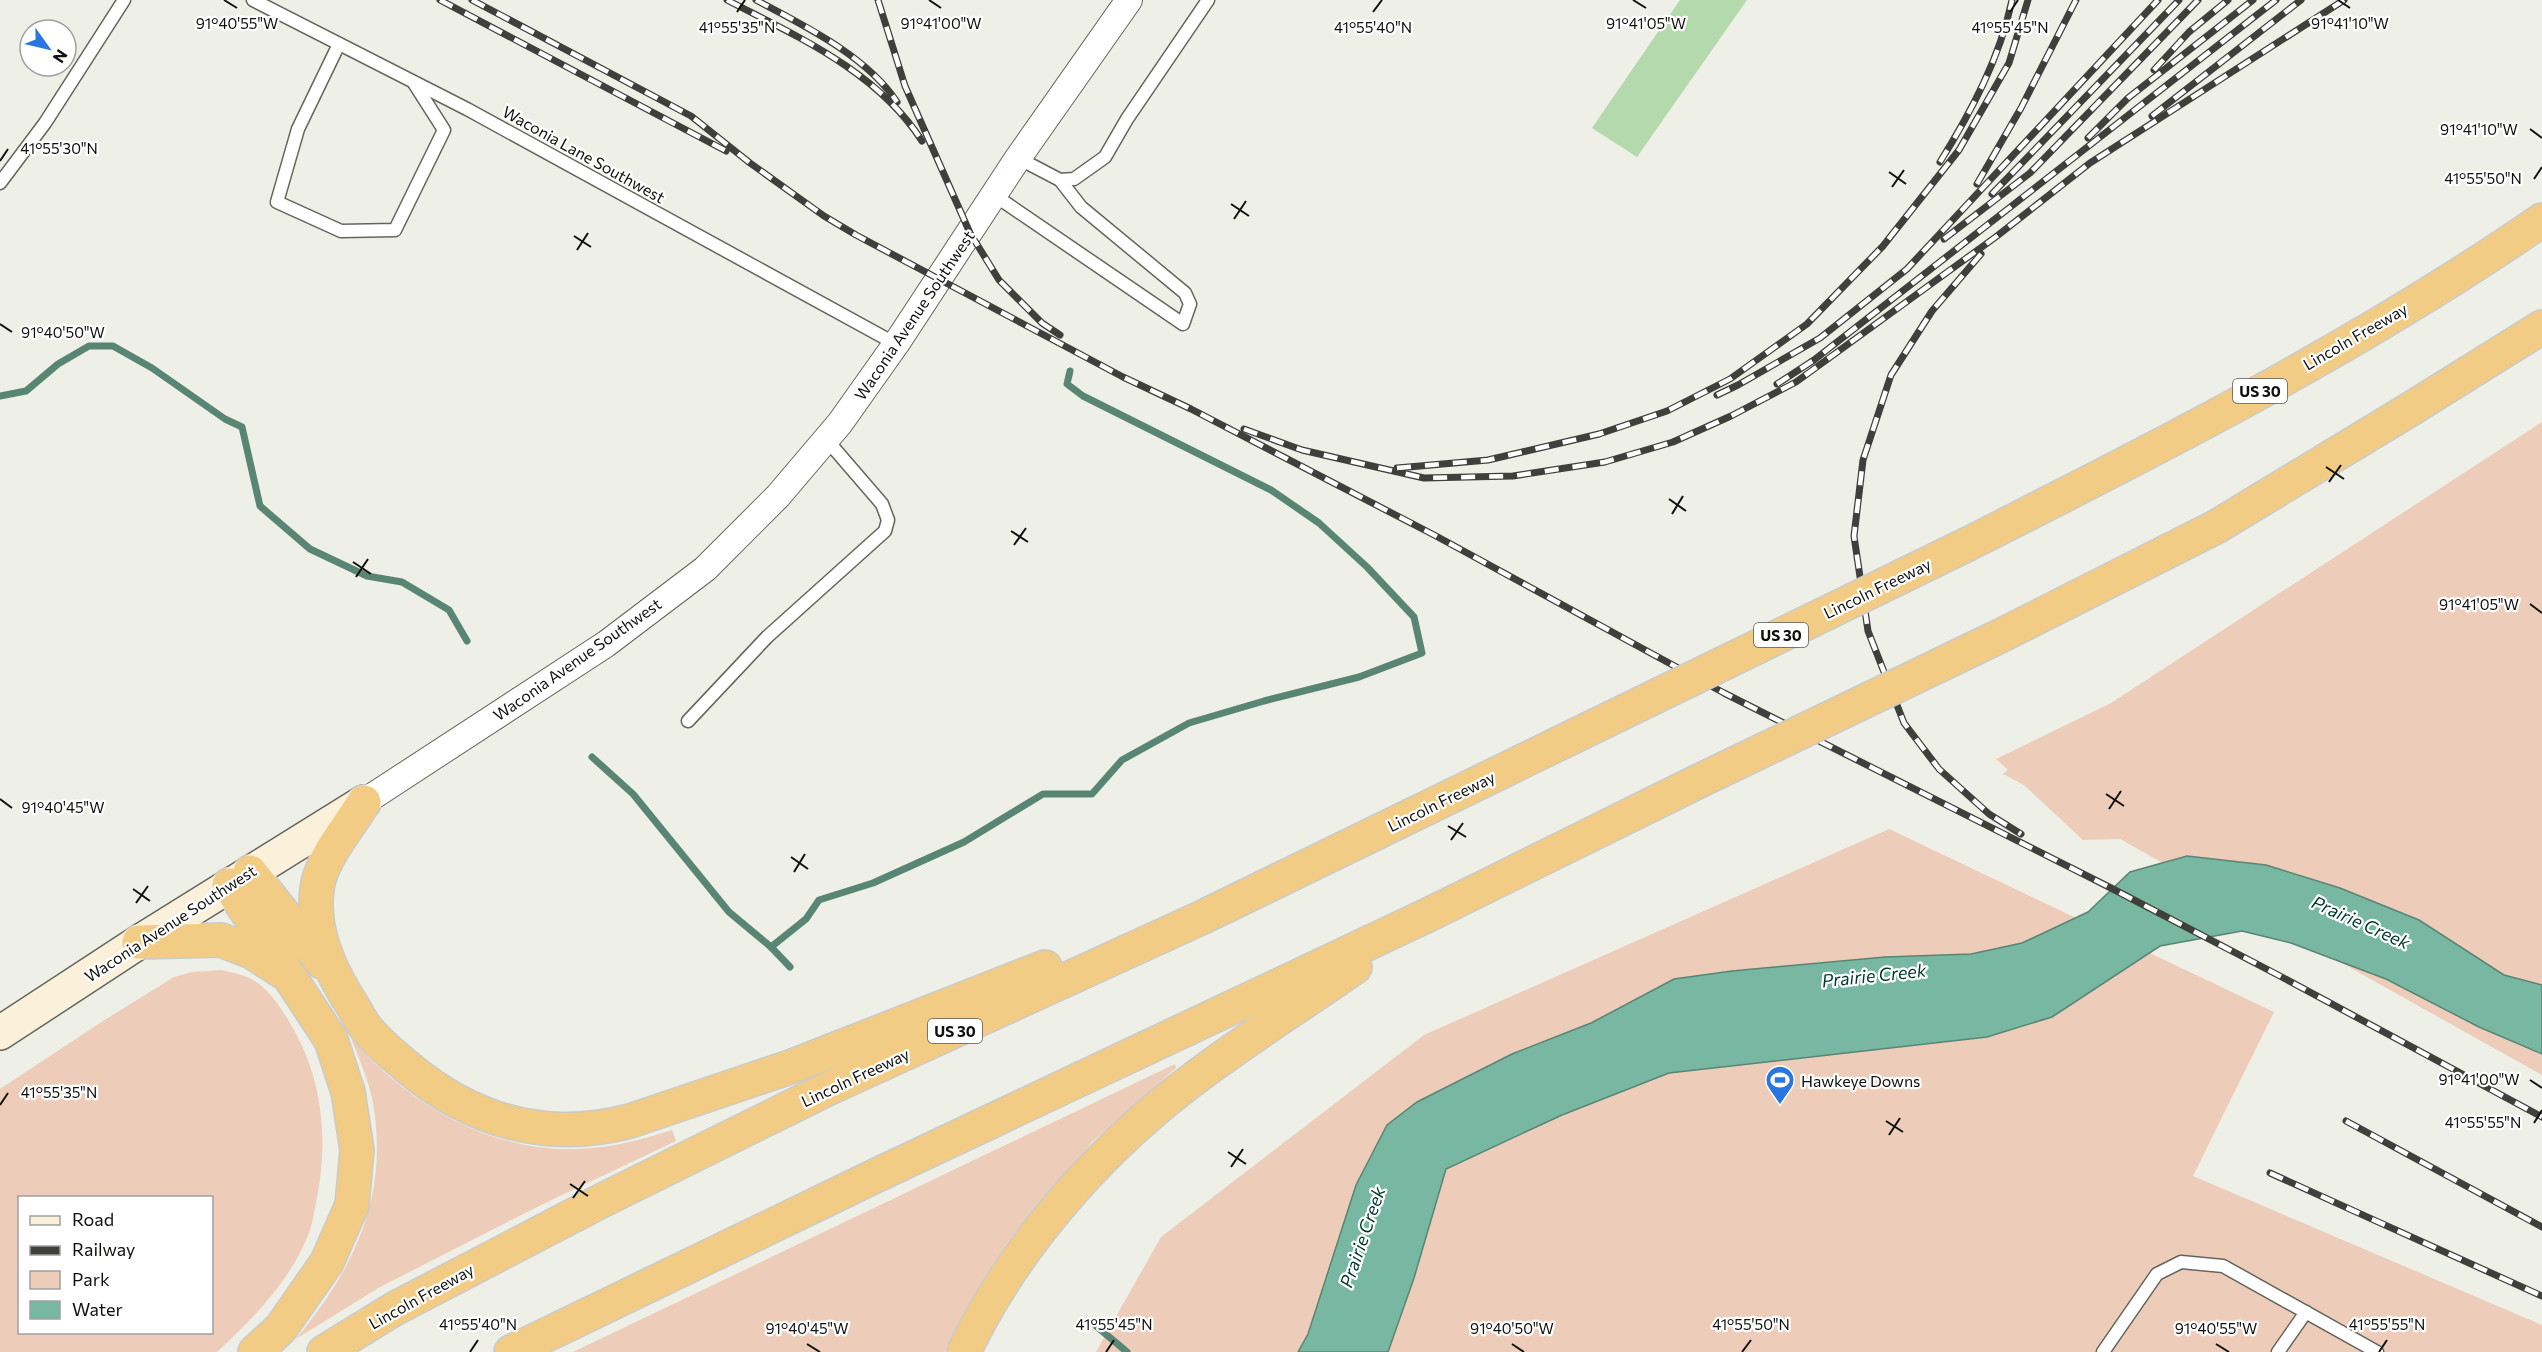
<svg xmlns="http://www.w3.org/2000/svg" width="2542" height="1352" font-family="Commissioner,sans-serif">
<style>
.green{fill:#edcdba;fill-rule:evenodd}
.water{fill:#78b7a1;stroke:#598575;stroke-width:1.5}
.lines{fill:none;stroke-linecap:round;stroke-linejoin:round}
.stream{stroke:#598575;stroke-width:7}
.building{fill:#b3d9ad}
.lane-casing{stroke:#64655d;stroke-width:15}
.street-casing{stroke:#64655d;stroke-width:28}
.secondary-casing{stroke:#64655d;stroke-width:36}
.highway-casing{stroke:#cacbca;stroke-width:36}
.lane{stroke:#fff;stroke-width:12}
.street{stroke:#fff;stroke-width:26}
.secondary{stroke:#fbf0da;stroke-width:33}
.highway{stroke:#f2cc85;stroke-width:33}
.rail-casing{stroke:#3f403c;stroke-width:7}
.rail{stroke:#fff;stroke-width:4.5;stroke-dasharray:14;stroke-linecap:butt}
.highway-bridge-casing{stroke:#cacbca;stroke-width:36;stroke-linecap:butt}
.highway-bridge{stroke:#f2cc85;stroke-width:33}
.ticks{fill:none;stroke:#10110e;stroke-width:2}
.labels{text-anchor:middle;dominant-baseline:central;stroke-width:4.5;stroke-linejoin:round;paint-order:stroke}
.shield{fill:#fff;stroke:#585856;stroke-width:1.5}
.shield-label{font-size:15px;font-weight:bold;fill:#10110e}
.street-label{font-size:16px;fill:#10110e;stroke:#fff}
.poi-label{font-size:16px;fill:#10110e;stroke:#fff;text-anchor:start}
.water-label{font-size:18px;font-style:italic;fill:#00382a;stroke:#fff}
.ticks-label{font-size:15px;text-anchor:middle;fill:#10110e;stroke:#fff;stroke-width:4.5;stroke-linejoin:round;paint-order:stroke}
</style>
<rect width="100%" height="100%" fill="#eeefe6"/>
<g class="green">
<polygon points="2542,422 2542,1075 2120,839 2083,840 2024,785 2003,774 2008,770 1996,759 2111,703"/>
<polygon points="1889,829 2274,1012 2193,1176 2542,1325 2542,1352 1096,1352 1161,1237 1424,1035"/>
<path d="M221 970C234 973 248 975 259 984 272 994 281 1008 290 1023 323 1078 329 1140 316 1203 314 1211 313 1221 310 1230 293 1278 254 1318 217 1352H0V1089L103 1021 174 977 192 972ZM20 1198H212V1332H20Z"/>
<path d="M351 1038C406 1102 487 1151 573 1149 607 1149 640 1140 672 1130L676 1141 539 1206 380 1287 296 1339C354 1268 389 1198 373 1103 369 1081 359 1059 351 1038Z"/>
<polygon points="1175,1064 1176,1068 1092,1142 1007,1244 945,1352 573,1352"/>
</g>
<polygon class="water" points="2187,856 2266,865 2340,888 2419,920 2504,975 2542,985 2542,1054 2479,1027 2386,979 2291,943 2242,931 2160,946 2052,1017 1987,1037 1669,1073 1562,1115 1446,1169 1414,1278 1388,1352 1298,1352 1308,1334 1356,1185 1387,1125 1417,1102 1512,1054 1591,1023 1674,979 1732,971 1885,957 1971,954 2022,943 2088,912 2130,872"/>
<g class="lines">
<g class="stream">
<polyline points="0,396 26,391 58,364 89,346 113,346 152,368 225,419 242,427 260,506 310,549 367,576 402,582 449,610 467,641"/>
<polyline points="592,757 633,794 729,912 771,947 790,967"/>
<polyline points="771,947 806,919 819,900 873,883 964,842 1043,794 1092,794 1122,760 1189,723 1264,701 1359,677 1422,653 1414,617 1367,567 1319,523 1271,490 1083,396 1067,384 1070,371"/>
<polyline points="1095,1325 1127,1352"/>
</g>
</g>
<polygon class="building" points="1680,0 1747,0 1637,157 1592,128"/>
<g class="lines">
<g class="lane-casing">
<g id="lane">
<polyline points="253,0 467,109 896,344"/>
<polyline points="339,44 298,129 277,202 341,231 395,230 444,130 414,83"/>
<polyline points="1060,180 1074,179 1105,157 1127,119 1208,0"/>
<polyline points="0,183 45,123 124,0"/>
<polyline points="994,195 1183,324 1190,304 1185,293 1081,207 1060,180 1018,158"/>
<polyline points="688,721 767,637 885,531 888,520 882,504 826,439"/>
<polyline points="2103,1352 2157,1274 2181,1262 2223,1266 2377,1352"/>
<polyline points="2278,1352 2306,1312"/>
</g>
</g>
<g class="street-casing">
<polyline id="street" points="364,802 606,644 705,569 778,496 840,423 896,344 1018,158 1129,0"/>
</g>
<g class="secondary-casing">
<polyline id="secondary" points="0,1033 139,942 364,802"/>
</g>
<g class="highway-casing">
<g id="highway">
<path d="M1968 544C2164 445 2361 345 2542 220"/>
<polyline points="2000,636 2216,527 2409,410 2542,327"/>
<path d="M364 802C349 827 320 860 317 889 312 928 327 964 347 997 354 1007 359 1019 366 1028 377 1042 392 1054 406 1066 471 1121 547 1143 630 1121L790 1067 1045 967"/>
<polyline points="250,872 322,962"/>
<polyline points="229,885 283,966"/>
<polyline points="139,942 221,940 252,952 289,976 331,1040 348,1092 357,1150 352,1205 327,1262 281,1328 255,1352"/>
<polyline points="324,1352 394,1309 601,1201 825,1090 1203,917 1595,726"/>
<polyline points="511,1352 875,1176 1430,914 1697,782"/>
<path d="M964 1352C1012 1250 1094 1156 1183 1087 1238 1044 1298 1007 1355 967"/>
</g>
</g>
<use href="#lane" class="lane"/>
<use href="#street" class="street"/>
<use href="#secondary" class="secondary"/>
<use href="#highway" class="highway"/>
<g class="rail-casing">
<g id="rail">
<polyline points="440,0 726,151"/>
<polyline points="472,0 691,116 750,163 824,216 856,235 1123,377 1191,409 1436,536 1724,693 2111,888 2278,975 2542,1117"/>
<path d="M727 0C798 37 877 71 922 141"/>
<path d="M756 0C803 25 867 56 897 102"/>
<polyline points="878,0 905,86 970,233 999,280 1042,323 1060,335"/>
<polyline points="2154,70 2189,32 2228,0"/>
<polyline points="2152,116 2301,0"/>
<polyline points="2088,138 2128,98 2253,0"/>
<path d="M1940 162C1971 112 2000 58 2012 0"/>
<polyline points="1977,184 2021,108 2076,0"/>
<polyline points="1992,194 2179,0"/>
<polyline points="1944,239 2030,173 2198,0"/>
<polyline points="1981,254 1932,311 1891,375 1863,460 1854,536 1868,631 1904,723 1939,769 1989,814 2021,834"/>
<polyline points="1777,384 1814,360 2276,0"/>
<polyline points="1717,395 1738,385 1820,338 1907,269 2158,0"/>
<polyline points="1244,429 1302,450 1424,478 1513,476 1605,462 1673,442 1731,416 1796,382 1997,236 2090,163 2344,0"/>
<polyline points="1397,468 1488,460 1599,434 1667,411 1730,379 1807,324 1883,246 1959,150 2009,63 2028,0"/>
<polyline points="2346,1121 2542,1227"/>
<polyline points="2270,1173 2542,1296"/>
</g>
</g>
<use href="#rail" class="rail"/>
<g class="highway-bridge-casing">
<g id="highway-bridge">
<polyline points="1595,726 1968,544"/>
<polyline points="1697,782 2000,636"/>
</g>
</g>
<use href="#highway-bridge" class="highway-bridge"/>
</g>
<path class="ticks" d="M224 0 237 8M929 0 941 8M1633 0 1646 8M2338 0 2350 8M737 12 745 0M1373 12 1382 0M2010 12 2018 0M2530 129 2542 138M0 161 8 149M1889 172 1906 184M2534 179 2542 167M1892 187 1904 170M1231 204 1249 216M1234 219 1246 201M574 236 591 247M577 250 588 233M0 324 12 332M2326 467 2344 479M2329 482 2341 465M1669 499 1686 511M1672 514 1683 496M1011 531 1028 542M1014 545 1026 528M353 562 371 574M356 577 368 559M2530 604 2542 613M2106 794 2124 806M0 799 12 808M2109 809 2121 791M1448 826 1466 837M1451 840 1463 823M791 857 808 869M794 872 805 854M133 889 150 901M136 903 148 886M2530 1080 2542 1088M0 1105 8 1093M1886 1121 1903 1132M2534 1123 2542 1110M1889 1135 1900 1118M1228 1152 1246 1164M1231 1167 1243 1149M570 1184 588 1196M573 1198 585 1181M807 1344 820 1352M1512 1344 1524 1352M2216 1344 2229 1352M470 1352 478 1340M1106 1352 1114 1340M1742 1352 1751 1340M2379 1352 2387 1340"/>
<defs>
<g id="stadium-pin" transform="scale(1.5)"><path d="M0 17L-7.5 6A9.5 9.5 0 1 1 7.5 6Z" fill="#2976e1" stroke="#fff"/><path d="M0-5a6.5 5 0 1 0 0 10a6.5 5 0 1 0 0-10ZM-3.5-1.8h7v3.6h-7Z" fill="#fff"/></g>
</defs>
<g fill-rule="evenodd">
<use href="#stadium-pin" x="1780" y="1080"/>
</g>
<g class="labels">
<g class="shield">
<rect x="2233" y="379" width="54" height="24" rx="4.5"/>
<rect x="1754" y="623" width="54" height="24" rx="4.5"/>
<rect x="928" y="1019" width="54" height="24" rx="4.5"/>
</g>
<g class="shield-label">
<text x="2260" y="391">US 30</text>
<text x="1781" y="635">US 30</text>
<text x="955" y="1031">US 30</text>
</g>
<g class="street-label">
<text transform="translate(584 154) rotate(29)">Waconia Lane Southwest</text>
<text transform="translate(914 315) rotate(-56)">Waconia Avenue Southwest</text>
<text transform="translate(2355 336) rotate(-30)">Lincoln Freeway</text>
<text transform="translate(1877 588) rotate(-26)">Lincoln Freeway</text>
<text transform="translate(577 659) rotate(-35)">Waconia Avenue Southwest</text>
<text transform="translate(1441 801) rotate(-26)">Lincoln Freeway</text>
<text transform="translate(170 923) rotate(-33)">Waconia Avenue Southwest</text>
<text transform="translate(855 1077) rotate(-25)">Lincoln Freeway</text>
<text transform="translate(421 1296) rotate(-29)">Lincoln Freeway</text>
</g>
<g class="poi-label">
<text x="1801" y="1080">Hawkeye Downs</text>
</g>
<g class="water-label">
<text transform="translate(2361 922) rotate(24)">Prairie Creek</text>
<text transform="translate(1874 975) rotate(-6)">Prairie Creek</text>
<text transform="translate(1362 1237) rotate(-71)">Prairie Creek</text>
</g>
</g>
<g class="ticks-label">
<text x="237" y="29">91°40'55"W</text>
<text x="941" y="29">91°41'00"W</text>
<text x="1646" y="29">91°41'05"W</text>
<text x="2350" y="29">91°41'10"W</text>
<text x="737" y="33">41°55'35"N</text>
<text x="1373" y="33">41°55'40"N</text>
<text x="2010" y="33">41°55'45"N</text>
<text x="2479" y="135">91°41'10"W</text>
<text x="59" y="154">41°55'30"N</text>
<text x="2483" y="184">41°55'50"N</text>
<text x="63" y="338">91°40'50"W</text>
<text x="2479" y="610">91°41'05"W</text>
<text x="63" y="813">91°40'45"W</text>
<text x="2479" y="1085">91°41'00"W</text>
<text x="59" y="1098">41°55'35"N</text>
<text x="2483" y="1128">41°55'55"N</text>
<text x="478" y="1330">41°55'40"N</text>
<text x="1114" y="1330">41°55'45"N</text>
<text x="1751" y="1330">41°55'50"N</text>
<text x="2387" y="1330">41°55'55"N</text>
<text x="807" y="1334">91°40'45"W</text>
<text x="1512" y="1334">91°40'50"W</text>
<text x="2216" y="1334">91°40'55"W</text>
</g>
<rect x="18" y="1196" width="195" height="138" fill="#ffffff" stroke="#9fa09f" stroke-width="1.5"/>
<rect x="30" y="1216" width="30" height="9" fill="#fbf0da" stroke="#9fa09f" stroke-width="1.5"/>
<text x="72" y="1226" font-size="18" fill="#10110e">Road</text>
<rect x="30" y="1246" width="30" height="9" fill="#3f403c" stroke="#9fa09f" stroke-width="1.5"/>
<text x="72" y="1256" font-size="18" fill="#10110e">Railway</text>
<rect x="30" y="1271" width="30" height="18" fill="#edcdba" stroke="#9fa09f" stroke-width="1.5"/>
<text x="72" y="1286" font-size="18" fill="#10110e">Park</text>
<rect x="30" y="1301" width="30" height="18" fill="#78b7a1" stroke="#9fa09f" stroke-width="1.5"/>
<text x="72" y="1316" font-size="18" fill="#10110e">Water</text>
<g transform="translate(48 48) rotate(124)"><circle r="28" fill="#ffffff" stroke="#9fa09f" stroke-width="1.5"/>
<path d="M0-4.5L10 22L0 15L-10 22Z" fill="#2976e1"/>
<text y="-9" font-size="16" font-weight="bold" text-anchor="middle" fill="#10110e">N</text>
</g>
</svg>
